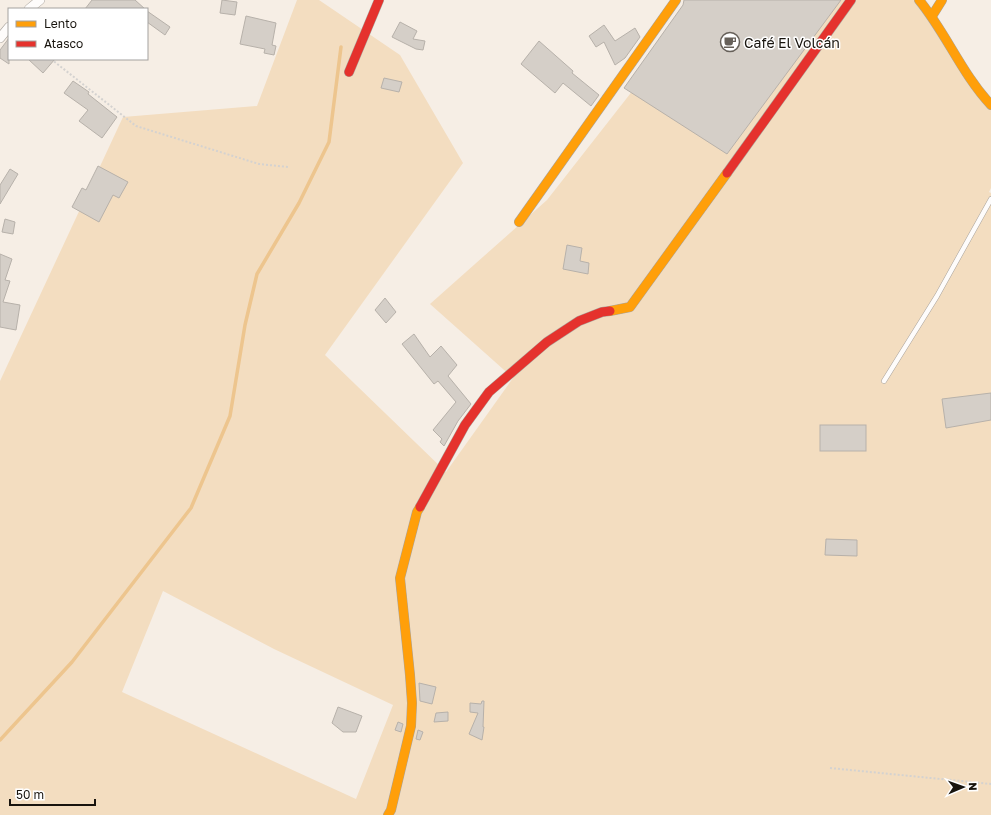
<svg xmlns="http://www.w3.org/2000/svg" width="991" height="815" font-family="'Golos Text',sans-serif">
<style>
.green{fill:#f3ddc0;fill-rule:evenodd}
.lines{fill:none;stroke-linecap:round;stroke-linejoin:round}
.stream{stroke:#edc58e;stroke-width:3.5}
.building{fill:#d5cfc8;stroke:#b7b1aa}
.lane-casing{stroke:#a9a39c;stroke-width:5.5}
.street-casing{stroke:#a9a39c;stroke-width:10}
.slow-casing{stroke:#a9a39c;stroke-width:10}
.jam-casing{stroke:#a9a39c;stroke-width:10}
.path{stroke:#d4d2d0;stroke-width:2;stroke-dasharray:2 2;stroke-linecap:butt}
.lane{stroke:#fefcfb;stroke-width:4.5}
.street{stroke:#fefcfb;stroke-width:9}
.slow{stroke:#ff9f0a;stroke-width:9}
.jam{stroke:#e5322d;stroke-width:9}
.labels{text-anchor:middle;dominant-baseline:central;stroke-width:3;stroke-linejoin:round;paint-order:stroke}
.poi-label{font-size:14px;fill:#18140e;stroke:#fff;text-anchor:start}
</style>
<rect width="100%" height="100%" fill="#f6eee5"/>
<path class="green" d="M297 0H319L400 55 463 163 325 355 446 472 513 378 430 304 547 200 666 48 787 0H919L991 104V188L989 192 991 193V815H0V381L123 117 257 106ZM163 591 274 649 393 705 356 799 122 692Z"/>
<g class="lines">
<polyline class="stream" points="0,740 72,662 191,508 230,416 245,325 257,274 299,203 329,142 341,47"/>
</g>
<g class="building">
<polygon points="92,0 135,0 145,9 85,9"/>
<polygon points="222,0 237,2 235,15 220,13"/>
<polygon points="684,0 841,0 727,154 624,88 683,5"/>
<polygon points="147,11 170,27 165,35 147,22"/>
<polygon points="246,16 276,23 272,45 276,46 274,55 264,53 265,49 240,44"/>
<polygon points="400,22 417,31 413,39 425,41 423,50 416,49 392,37"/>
<polygon points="604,25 615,41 635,28 640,37 625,58 615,65 604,42 596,47 589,36"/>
<polygon points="9,38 9,64 0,58 0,50"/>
<polygon points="539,41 573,71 572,73 599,95 591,106 563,83 555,93 521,64"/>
<polygon points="28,59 55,59 43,73"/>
<polygon points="384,78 402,82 399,92 381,88"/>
<polygon points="73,81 89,92 88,94 117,117 102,138 79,121 88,110 64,93"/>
<polygon points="98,166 128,182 119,198 113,195 99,222 72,207 82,188 86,190"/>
<polygon points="10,169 18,174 0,204 0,185"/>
<polygon points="5,219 15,222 13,234 2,232"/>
<polygon points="567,245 582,248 580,261 589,263 588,274 563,269"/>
<polygon points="0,254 12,259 5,280 10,281 3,302 20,305 16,330 0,327"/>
<polygon points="385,298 396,312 386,323 375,310"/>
<polygon points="414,334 430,357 441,346 457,365 448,376 471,404 458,421 444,446 440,442 442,439 433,430 456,402 438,381 434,384 402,344"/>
<polygon points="991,393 991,420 946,428 942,399"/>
<rect x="820" y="425" width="46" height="26"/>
<polygon points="826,539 857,540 857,556 825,555"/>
<polygon points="419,683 436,687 432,704 420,701"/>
<polygon points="482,701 484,701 483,727 484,727 482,740 469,734 478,713 470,712 470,703 481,704"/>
<polygon points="338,707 362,716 356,732 343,732 332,723"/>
<polygon points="448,712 448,721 434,722 436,713"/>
<polygon points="398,722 403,724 401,732 395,730"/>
<polygon points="418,730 423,732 420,740 416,739"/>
</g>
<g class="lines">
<g class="lane-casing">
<polyline id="lane" points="884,381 937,296 991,199"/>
</g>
<g class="street-casing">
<g id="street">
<polyline points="29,9 40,0"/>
<polyline points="0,38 9,27"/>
</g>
</g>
<g class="slow-casing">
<g id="slow">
<path d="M919 0C946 33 962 74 991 105"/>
<polyline points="932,16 942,0"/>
<polyline points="519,222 676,0"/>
<polyline points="610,311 630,307 727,173"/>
<polyline points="388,815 391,810 411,726 412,703 410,675 400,578 417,512 420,507"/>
</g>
</g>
<g class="jam-casing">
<g id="jam">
<polyline points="349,72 379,0"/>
<polyline points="727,173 851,0"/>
<polyline points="420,507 465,425 489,392 547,342 579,321 602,312 610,311"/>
</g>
</g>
<g class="path">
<polyline points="51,59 136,126 259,164 288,167"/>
<polyline points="830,768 991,784"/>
</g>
<use href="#lane" class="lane"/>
<use href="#street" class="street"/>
<use href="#slow" class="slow"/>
<use href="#jam" class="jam"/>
</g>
<defs>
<g id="cafe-ring" transform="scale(1)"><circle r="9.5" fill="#fff" stroke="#666059" stroke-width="1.5"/><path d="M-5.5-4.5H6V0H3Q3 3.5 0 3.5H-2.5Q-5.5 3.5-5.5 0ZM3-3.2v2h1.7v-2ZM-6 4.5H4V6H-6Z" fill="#666059"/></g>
</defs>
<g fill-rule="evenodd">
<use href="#cafe-ring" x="730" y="42"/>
</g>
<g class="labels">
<g class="poi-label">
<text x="744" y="42">Café El Volcán</text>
</g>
</g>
<rect x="8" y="8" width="140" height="52" fill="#ffffff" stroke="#a3a19f"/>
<rect x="16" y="21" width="20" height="6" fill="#ff9f0a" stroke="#a3a19f"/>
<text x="44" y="28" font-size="12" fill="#18140e">Lento</text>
<rect x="16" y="41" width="20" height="6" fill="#e5322d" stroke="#a3a19f"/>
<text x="44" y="48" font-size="12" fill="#18140e">Atasco</text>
<g transform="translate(963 787) rotate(88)" stroke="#ffffff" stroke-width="3" paint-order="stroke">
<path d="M0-3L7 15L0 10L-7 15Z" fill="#18140e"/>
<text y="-6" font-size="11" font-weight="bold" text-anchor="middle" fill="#18140e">N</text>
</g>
<path d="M10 799v6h85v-6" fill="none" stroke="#18140e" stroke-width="2"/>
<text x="16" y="799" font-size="12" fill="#18140e" stroke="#ffffff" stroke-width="3" paint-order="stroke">50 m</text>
</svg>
